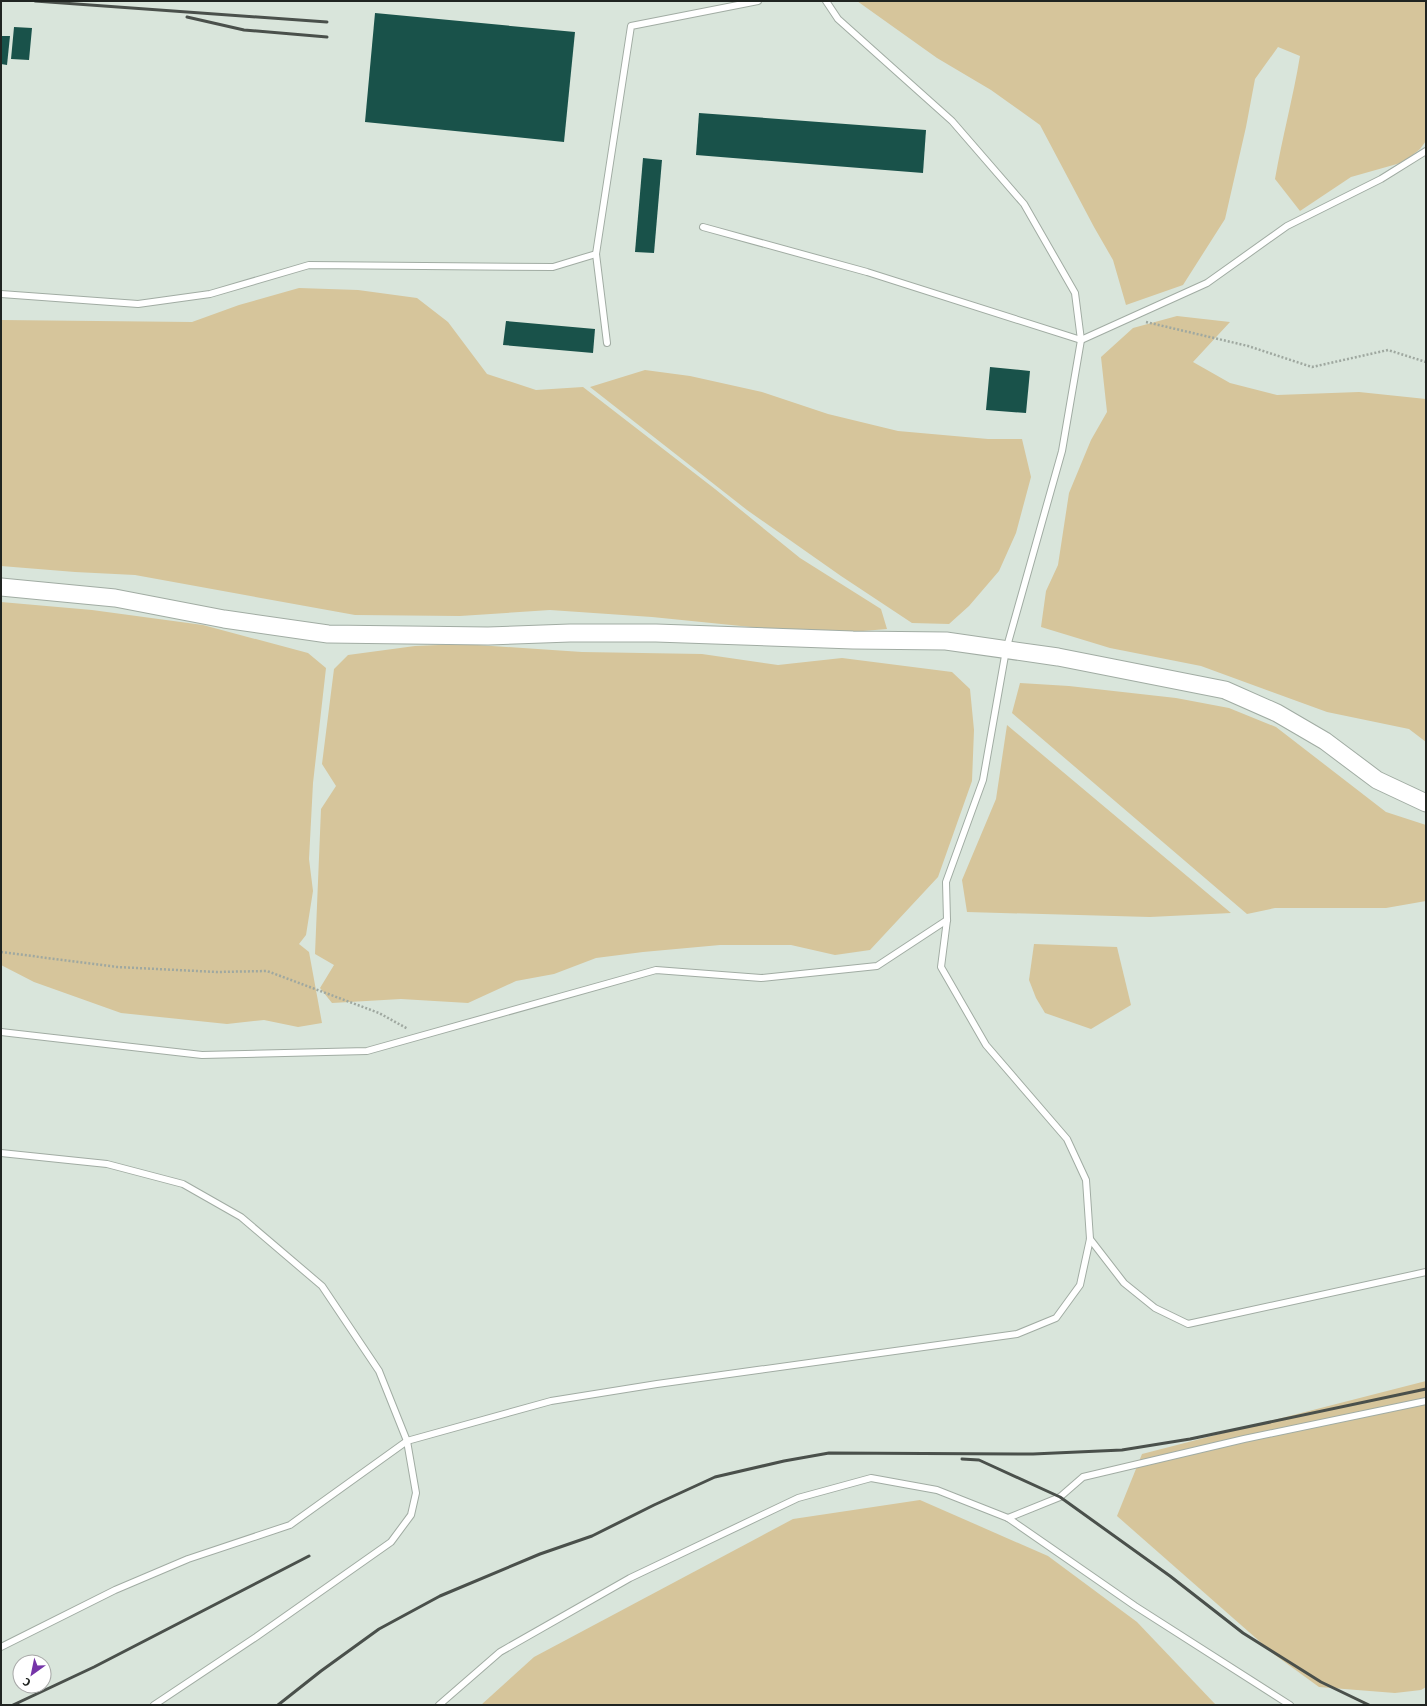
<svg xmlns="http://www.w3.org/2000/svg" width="1427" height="1706" font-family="'Fira Sans',sans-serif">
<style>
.green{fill:#d6c59b}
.building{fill:#19524a}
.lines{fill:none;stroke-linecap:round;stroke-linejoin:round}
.lane-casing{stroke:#a1aca3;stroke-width:8}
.secondary-casing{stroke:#a1aca3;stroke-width:19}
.path{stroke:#9fa8a0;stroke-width:2.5;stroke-dasharray:2 2;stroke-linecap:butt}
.lane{stroke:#fff;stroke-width:6}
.secondary{stroke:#fff;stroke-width:17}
.rail{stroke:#4a504b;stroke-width:3}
</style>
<rect width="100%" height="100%" fill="#d9e5db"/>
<g class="green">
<path d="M857 1H1426V141L1420 149 1404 162 1351 177 1300 211 1275 179C1282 138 1293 98 1300 56L1278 47 1255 79 1246 127 1225 219 1183 285 1126 305 1113 260 1094 227 1040 125 991 90 937 58Z"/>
<polygon points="299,288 358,290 417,298 448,322 487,374 536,390 583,387 715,489 800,558 881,609 887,629 839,633 751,627 652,617 550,610 460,616 355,615 135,575 75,572 1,566 1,320 192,322 239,305"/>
<polygon points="1177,316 1230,322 1193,362 1230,383 1277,395 1359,392 1426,399 1426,742 1409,729 1327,712 1201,666 1110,648 1041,627 1046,591 1058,565 1069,493 1091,440 1107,412 1101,357 1133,328"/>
<polygon points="645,370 690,376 762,392 828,414 898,431 988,439 1022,439 1031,477 1016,533 999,571 969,606 949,624 912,623 841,576 747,510 590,387"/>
<polygon points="1,602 92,610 203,625 308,653 326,668 313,783 309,859 313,891 306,935 299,944 309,952 322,1023 298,1027 264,1020 227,1024 121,1013 34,982 1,965"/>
<polygon points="463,644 582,652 702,654 778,665 842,658 952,672 970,689 974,730 972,781 938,877 870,950 835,955 791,945 720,945 643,952 596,958 554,974 516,981 468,1003 401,999 332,1003 320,988 334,965 315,954 321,809 336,786 322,764 334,669 348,655 415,646"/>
<polygon points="1020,683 1069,686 1176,698 1229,708 1276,727 1386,812 1426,825 1426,901 1386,908 1275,908 1247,914 1012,713"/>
<polygon points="1007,725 1231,913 1150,917 967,912 962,880 996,799"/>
<polygon points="1034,944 1117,947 1131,1005 1091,1029 1045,1013 1036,998 1029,980"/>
<polygon points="1426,1381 1426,1687 1421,1690 1395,1693 1319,1687 1275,1655 1117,1516 1142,1454"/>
<polygon points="920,1500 1048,1556 1137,1622 1216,1705 481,1705 534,1657 793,1519"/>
</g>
<g class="building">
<polygon points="375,13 575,32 564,142 365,122"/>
<polygon points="14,27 32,28 29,60 11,59"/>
<polygon points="1,36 10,36 7,65 1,64"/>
<polygon points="699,113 926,130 923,173 696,155"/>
<polygon points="643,158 662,160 654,253 635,252"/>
<polygon points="506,321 595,329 593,353 503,345"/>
<polygon points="990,367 1030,371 1026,413 986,410"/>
</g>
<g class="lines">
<g class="lane-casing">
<g id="lane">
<polyline points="703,227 867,272 1081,340 1207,283 1287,226 1381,179 1426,151"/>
<polyline points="1,294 138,304 210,294 309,265 553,267 596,254"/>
<polyline points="607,343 596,254 631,26 758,1"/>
<polyline points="1,1032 202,1055 367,1051 656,970 761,978 877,966 947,920"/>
<polyline points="1,1153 107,1164 183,1184 241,1217 322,1286 379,1371 407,1441 416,1493 411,1515 391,1542 256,1637 154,1705"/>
<polyline points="1090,1239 1124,1283 1155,1308 1188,1324 1426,1272"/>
<polyline points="1008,1518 1060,1497 1083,1477 1244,1439 1426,1401"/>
<polyline points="1,1647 115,1590 188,1559 290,1525 407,1441 551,1401 657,1384 1017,1334 1056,1318 1080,1285 1090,1239 1086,1180 1067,1139 986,1045 941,967 947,920 946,882 983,780 1006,650 1062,451 1081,340 1075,293 1024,204 952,121 838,19 826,1"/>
<polyline points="439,1705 500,1652 630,1578 798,1498 871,1478 937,1490 1008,1518 1135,1606 1290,1705"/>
</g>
</g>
<g class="secondary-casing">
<polyline id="secondary" points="1,587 115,598 224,619 328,634 488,636 570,633 656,633 853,640 946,641 1058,657 1225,690 1277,713 1325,741 1377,780 1426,803"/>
</g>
<g class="path">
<polyline points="1146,322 1248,346 1312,367 1388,350 1426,362"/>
<polyline points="1,952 117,967 217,972 267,971 379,1013 408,1029"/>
</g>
<use href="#lane" class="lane"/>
<use href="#secondary" class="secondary"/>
<g class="rail">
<polyline points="35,1 327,22"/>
<polyline points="187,17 244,30 327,37"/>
<polyline points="962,1459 979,1460 1060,1497 1170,1576 1243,1633 1321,1682 1369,1705"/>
<polyline points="13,1705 94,1667 309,1556"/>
<polyline points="278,1705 321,1671 379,1629 440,1596 540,1554 592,1536 654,1505 715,1477 784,1461 829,1453 1033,1454 1122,1450 1190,1439 1426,1389"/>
</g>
</g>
<rect width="1427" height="1706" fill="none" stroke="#202421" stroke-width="4"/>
<g transform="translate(32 1674) rotate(213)"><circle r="19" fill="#ffffff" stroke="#a6a7a6"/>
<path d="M0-3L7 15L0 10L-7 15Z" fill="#7534a8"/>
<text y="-6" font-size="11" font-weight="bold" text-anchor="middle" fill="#202421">С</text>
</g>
</svg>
